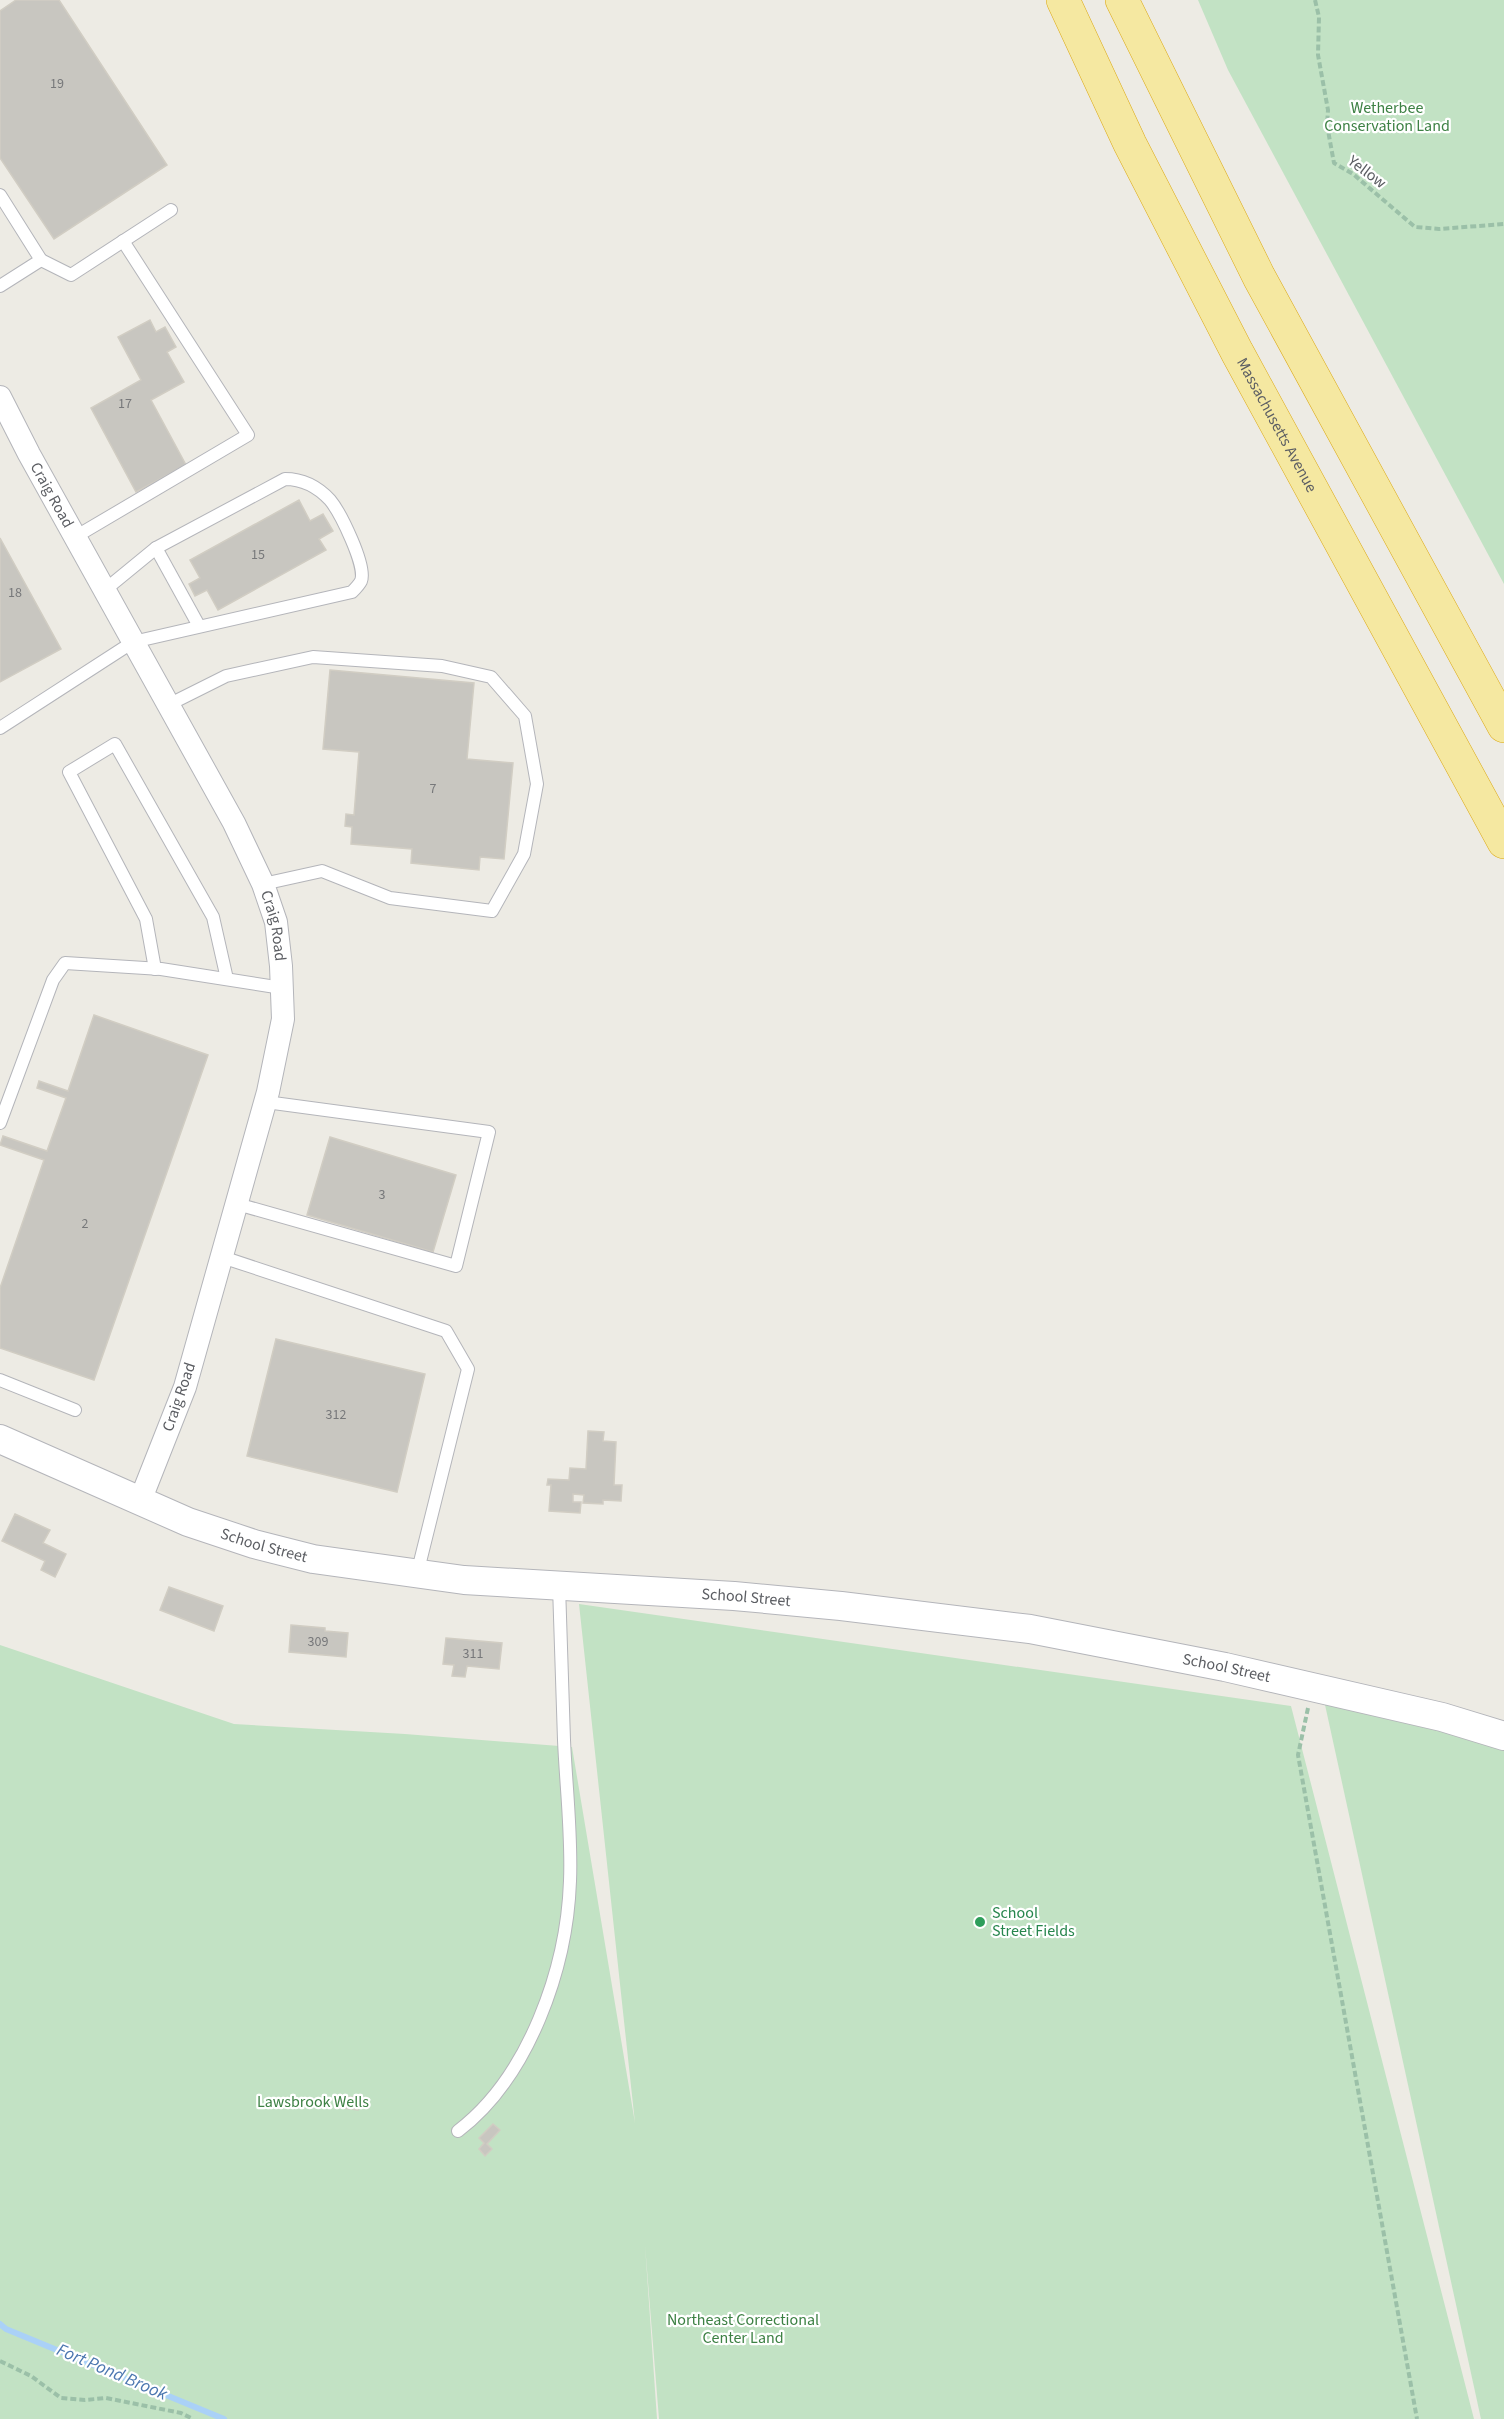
<svg xmlns="http://www.w3.org/2000/svg" width="1504" height="2419" font-family="'Source Sans 3',sans-serif">
<style>
.green{fill:#c2e2c4}
.lines{fill:none;stroke-linecap:round;stroke-linejoin:round}
.stream{stroke:#aad1f7;stroke-width:6}
.building{fill:#c8c6c0;stroke:#d1cdc3;stroke-width:1.5}
.service-casing{stroke:#b4b5ba;stroke-width:14}
.minor-casing{stroke:#b4b5ba;stroke-width:24}
.tertiary-casing{stroke:#b4b5ba;stroke-width:30}
.trunk-casing{stroke:#dca915;stroke-width:34}
.path{stroke:#9bc0a8;stroke-width:4;stroke-dasharray:6 3;stroke-linecap:butt}
.service{stroke:#fff;stroke-width:12}
.minor{stroke:#fff;stroke-width:22}
.tertiary{stroke:#fff;stroke-width:28}
.trunk{stroke:#f5e8a1;stroke-width:33}
.leisure-dot{fill:#2e9e5b;stroke:#fff;stroke-width:2}
.labels{text-anchor:middle;dominant-baseline:central;stroke-width:4.5;stroke-linejoin:round;paint-order:stroke}
.number-label{font-size:14px;fill:#77787a}
.park-label{font-size:16px;fill:#3d8144;stroke:#fff}
.street-label{font-size:16px;fill:#5c5e63;stroke:#fff}
.leisure-label{font-size:16px;fill:#27864d;stroke:#fff;text-anchor:start}
.water-label{font-size:18px;font-style:italic;fill:#4c77b0;stroke:#fff}
</style>
<rect width="100%" height="100%" fill="#edebe4"/>
<g class="green">
<polygon points="1198,0 1504,0 1504,584 1228,70"/>
<polygon points="579,1604 1291,1706 1474,2419 659,2419 645,2245 657,2419 0,2419 0,1645 234,1724 405,1734 572,1747 635,2123"/>
<polygon points="1322,1691 1504,1746 1504,2419 1481,2419"/>
</g>
<g class="lines">
<polyline class="stream" points="0,2324 6,2329 224,2419"/>
</g>
<g class="building">
<polygon points="16,0 59,0 167,165 54,239 0,158 0,11"/>
<polygon points="150,320 156,332 165,327 176,347 167,352 184,382 151,400 186,465 136,492 91,408 141,380 118,337"/>
<polygon points="299,500 310,521 323,514 333,531 319,539 326,550 218,610 207,590 195,596 189,584 200,578 190,560"/>
<polygon points="0,538 61,649 0,682"/>
<polygon points="330,670 474,683 467,759 513,763 504,859 480,857 479,870 411,863 412,849 351,844 352,827 345,826 346,814 354,815 359,752 323,749"/>
<polygon points="94,1015 208,1055 94,1380 0,1348 0,1288 44,1160 0,1145 3,1136 47,1151 66,1098 37,1088 39,1081 68,1091"/>
<polygon points="330,1137 456,1175 433,1252 307,1215"/>
<polygon points="276,1339 425,1374 397,1492 247,1456"/>
<polygon points="588,1431 604,1432 603,1441 616,1442 614,1485 622,1485 621,1501 603,1500 603,1504 583,1503 584,1495 573,1494 573,1502 581,1502 580,1513 549,1511 551,1485 547,1485 548,1479 569,1480 570,1468 586,1469"/>
<polygon points="15,1514 50,1530 43,1543 66,1554 55,1577 41,1570 45,1561 2,1541"/>
<polygon points="169,1587 223,1606 214,1631 160,1610"/>
<polygon points="291,1625 325,1628 325,1631 348,1633 346,1657 289,1652"/>
<polygon points="446,1638 502,1643 499,1669 467,1666 465,1677 452,1676 454,1665 443,1664"/>
<polygon points="337,2096 359,2098 358,2110 335,2107"/>
<polygon points="493,2124 500,2130 487,2144 492,2149 485,2156 479,2149 484,2143 479,2138"/>
</g>
<g class="lines">
<g class="service-casing">
<g id="service">
<polyline points="0,195 41,260 0,286"/>
<polyline points="41,260 71,275 171,210"/>
<polyline points="75,537 248,435 123,241"/>
<polyline points="156,548 199,626"/>
<polyline points="168,705 226,676 313,657 442,666 491,677 525,716 537,784 524,854 492,911 390,898 322,871 263,884"/>
<path d="M0 728 133 642 352 592C355 589 359 585 361 581 367 566 340 512 330 500 317 486 303 479 285 479L156 548 106 589"/>
<polyline points="155,969 146,919 69,772 115,744 213,917 227,979"/>
<polyline points="0,1123 53,980 65,963 161,969 282,988"/>
<polyline points="237,1204 456,1266 489,1132 266,1102"/>
<polyline points="222,1257 446,1331 468,1369 417,1574"/>
<polyline points="0,1380 75,1410"/>
<path d="M458 2131C529 2077 567 1968 570 1881 572 1835 566 1787 564 1740 562 1689 561 1637 559 1586"/>
</g>
</g>
<g class="minor-casing">
<g id="minor">
<path id="s1" d="M0 397 29 454 234 823 263 884 276 922 281 966 283 1019 268 1092 185 1387 140 1501"/>
</g>
</g>
<g class="tertiary-casing">
<g id="tertiary">
<path id="s2" d="M0 1439 188 1522 254 1544 313 1559 464 1580 734 1596 841 1606 1030 1629 1225 1667 1442 1717 1504 1736"/>
</g>
</g>
<g class="trunk-casing">
<g id="trunk">
<path id="s3" d="M1063 0 1130 144 1237 352 1504 842"/>
<polyline points="1122,0 1259,277 1504,726"/>
</g>
</g>
<g class="path">
<polyline points="1315,0 1319,17 1318,55 1328,110 1327,125 1334,163 1353,174 1415,227 1439,229 1504,224"/>
<polyline points="1308,1708 1298,1755 1417,2419"/>
<polyline points="0,2361 31,2376 61,2398 85,2400 106,2398 181,2413 193,2419"/>
</g>
<use href="#service" class="service"/>
<use href="#minor" class="minor"/>
<use href="#tertiary" class="tertiary"/>
<use href="#trunk" class="trunk"/>
</g>
<circle class="leisure-dot" cx="980" cy="1922" r="6"/>
<g class="labels">
<g class="number-label">
<text x="57" y="84">19</text>
<text x="125" y="404">17</text>
<text x="258" y="555">15</text>
<text x="15" y="593">18</text>
<text x="433" y="789">7</text>
<text x="382" y="1195">3</text>
<text x="85" y="1224">2</text>
<text x="336" y="1415">312</text>
<text x="318" y="1642">309</text>
<text x="473" y="1654">311</text>
</g>
<g class="park-label">
<text x="1387" y="108">Wetherbee<tspan x="1387" dy="18">Conservation Land</tspan></text>
<text x="313" y="2102">Lawsbrook Wells</text>
<text x="743" y="2320">Northeast Correctional<tspan x="743" dy="18">Center Land</tspan></text>
</g>
<g class="street-label">
<text transform="translate(1367 172) rotate(37)">Yellow</text>
<text stroke="none"><textPath href="#s3" startOffset="476">Massachusetts Avenue</textPath></text>
<text stroke="none"><textPath href="#s1" startOffset="111">Craig Road</textPath></text>
<text stroke="none"><textPath href="#s1" startOffset="597">Craig Road</textPath></text>
<text transform="translate(179 1397) rotate(-71)">Craig Road</text>
<text stroke="none"><textPath href="#s2" startOffset="285">School Street</textPath></text>
<text stroke="none"><textPath href="#s2" startOffset="771">School Street</textPath></text>
<text stroke="none"><textPath href="#s2" startOffset="1257">School Street</textPath></text>
</g>
<g class="leisure-label">
<text x="992" y="1913">School<tspan x="992" dy="18">Street Fields</tspan></text>
</g>
<g class="water-label">
<text transform="translate(112 2372) rotate(23)">Fort Pond Brook</text>
</g>
</g>
</svg>
